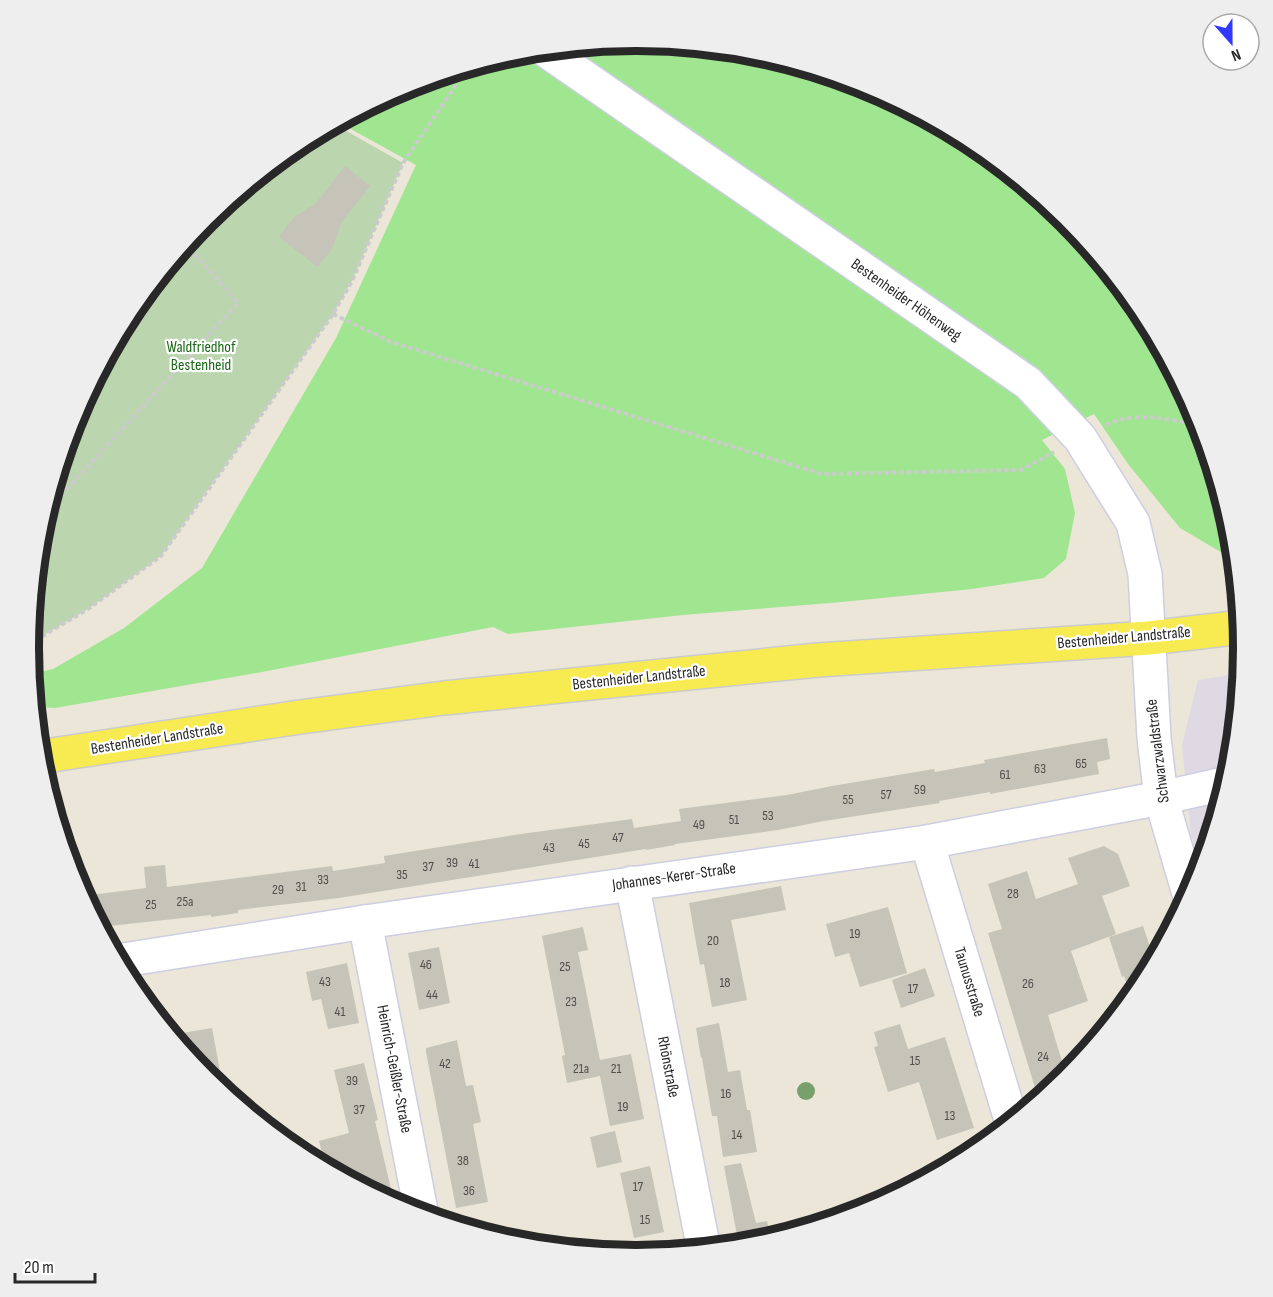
<svg xmlns="http://www.w3.org/2000/svg" width="1273" height="1297" font-family="'Sofia Sans Condensed',sans-serif">
<style>
.industrial{fill:#ded9e3}
.green{fill:#a0e691}
.cemetery{fill:#bbd6ae}
.building{fill:#c6c3b8}
.lines{fill:none;stroke-linecap:round;stroke-linejoin:round}
.minor-casing{stroke:#cdcee2;stroke-width:36}
.major-casing{stroke:#cbcbcb;stroke-width:36}
.path{stroke:#cbcbcb;stroke-width:4;stroke-dasharray:4.5 3;stroke-linecap:butt}
.minor{stroke:#fff;stroke-width:33}
.major{stroke:#f8eb51;stroke-width:33}
.tree{fill:#78a06d}
.labels{text-anchor:middle;dominant-baseline:central;stroke-width:4.5;stroke-linejoin:round;paint-order:stroke}
.number-label{font-size:14px;fill:#504f4c}
.street-label{font-size:16px;fill:#282828;stroke:#fff}
.park-label{font-size:16px;fill:#1a6715;stroke:#fff}
.rim{fill:none;stroke:#282828;stroke-width:8}
</style>
<rect width="100%" height="100%" fill="#ebe6d8"/>
<polygon class="industrial" points="1242,673 1233,767 1202,869 1191,835 1182,745 1198,680"/>
<polygon class="green" points="637,41 755,52 869,87 975,143 1067,219 1142,311 1198,416 1233,530 1236,561 1180,528 1128,464 1094,414 1042,440 1065,469 1075,513 1066,559 1044,578 972,589 842,602 683,615 508,634 493,627 262,672 55,708 34,707 31,674 53,669 124,628 202,568 336,338 416,165 338,122 404,87 518,52"/>
<polygon class="cemetery" points="334,124 403,163 352,281 333,314 161,556 88,609 29,644 40,530 75,416 131,310 207,218 299,143"/>
<g class="building">
<polygon points="345,166 370,186 341,223 333,247 318,267 279,237 294,217 316,203"/>
<polygon points="1107,738 1110,759 1097,762 1099,774 990,794 990,792 939,801 940,803 824,821 778,830 675,844 675,845 646,850 646,849 339,898 238,910 238,913 211,917 211,915 100,927 83,896 146,888 144,867 165,865 167,887 332,866 333,871 385,863 384,856 521,834 632,819 634,828 681,821 679,809 787,795 832,786 934,769 935,772 985,763 984,760"/>
<polygon points="1104,846 1118,854 1130,886 1102,896 1116,934 1071,951 1088,1001 1048,1015 1067,1078 1039,1101 988,933 1002,929 988,884 1027,871 1036,899 1078,884 1068,858"/>
<polygon points="781,886 786,910 731,920 747,1000 712,1007 704,964 700,965 689,903"/>
<polygon points="888,907 907,973 860,987 849,953 835,957 826,924"/>
<polygon points="1143,926 1155,962 1142,987 1132,999 1124,976 1122,977 1109,937"/>
<polygon points="583,927 588,950 578,952 600,1060 631,1054 644,1119 610,1126 600,1076 567,1083 562,1056 565,1055 542,936"/>
<polygon points="439,947 450,1003 419,1010 408,953"/>
<polygon points="347,963 359,1023 328,1029 321,999 312,1001 306,972"/>
<polygon points="925,968 935,996 901,1008 892,980"/>
<polygon points="719,1023 728,1072 740,1070 747,1110 750,1110 757,1152 723,1157 717,1116 712,1116 702,1058 701,1058 696,1028"/>
<polygon points="900,1024 908,1049 945,1037 974,1128 937,1140 919,1082 888,1092 874,1047 878,1046 874,1032"/>
<polygon points="212,1028 224,1093 206,1078 171,1035"/>
<polygon points="457,1040 466,1086 473,1085 481,1122 473,1124 488,1202 456,1208 426,1052 426,1048"/>
<polygon points="364,1063 378,1120 375,1121 395,1206 326,1169 319,1141 349,1133 334,1070"/>
<polygon points="615,1131 622,1162 597,1168 590,1137"/>
<polygon points="741,1163 756,1223 767,1221 771,1240 755,1245 739,1246 724,1166"/>
<polygon points="650,1166 664,1232 634,1238 620,1173"/>
</g>
<g class="lines">
<g class="minor-casing">
<g id="minor">
<polyline points="545,50 1028,383 1080,438 1133,523 1145,574 1154,738 1161,798 1190,897"/>
<polyline points="927,842 1012,1123"/>
<polyline points="632,883 704,1250"/>
<polyline points="365,922 422,1216"/>
<polyline points="117,961 365,922 927,842 1161,798 1228,783"/>
</g>
</g>
<g class="major-casing">
<polyline id="major" points="39,757 300,717 444,698 818,660 1149,638 1242,627"/>
</g>
<g class="path">
<polyline points="333,314 391,342 822,474 1021,470 1054,452"/>
<path d="M1106 425C1137 410 1170 420 1201 426"/>
<polyline points="46,512 238,303 186,244"/>
<polyline points="29,644 88,609 161,556 333,314 352,281 403,163 460,79 459,70"/>
</g>
<use href="#minor" class="minor"/>
<use href="#major" class="major"/>
</g>
<circle class="tree" cx="806" cy="1091" r="9"/>
<g class="labels">
<g class="number-label">
<text x="1081" y="763">65</text>
<text x="1040" y="768">63</text>
<text x="1005" y="774">61</text>
<text x="920" y="789">59</text>
<text x="886" y="794">57</text>
<text x="848" y="799">55</text>
<text x="768" y="815">53</text>
<text x="734" y="819">51</text>
<text x="699" y="824">49</text>
<text x="618" y="837">47</text>
<text x="584" y="843">45</text>
<text x="549" y="847">43</text>
<text x="452" y="862">39</text>
<text x="474" y="863">41</text>
<text x="428" y="866">37</text>
<text x="402" y="874">35</text>
<text x="323" y="879">33</text>
<text x="301" y="886">31</text>
<text x="278" y="889">29</text>
<text x="1013" y="893">28</text>
<text x="185" y="901">25a</text>
<text x="151" y="904">25</text>
<text x="855" y="933">19</text>
<text x="713" y="940">20</text>
<text x="426" y="964">46</text>
<text x="565" y="966">25</text>
<text x="325" y="981">43</text>
<text x="725" y="982">18</text>
<text x="1028" y="983">26</text>
<text x="913" y="988">17</text>
<text x="432" y="994">44</text>
<text x="571" y="1001">23</text>
<text x="340" y="1011">41</text>
<text x="1043" y="1056">24</text>
<text x="915" y="1060">15</text>
<text x="445" y="1063">42</text>
<text x="581" y="1068">21a</text>
<text x="616" y="1068">21</text>
<text x="352" y="1080">39</text>
<text x="726" y="1093">16</text>
<text x="623" y="1106">19</text>
<text x="359" y="1109">37</text>
<text x="950" y="1115">13</text>
<text x="737" y="1134">14</text>
<text x="463" y="1160">38</text>
<text x="638" y="1186">17</text>
<text x="469" y="1190">36</text>
<text x="645" y="1219">15</text>
</g>
<g class="street-label">
<text transform="translate(906 300) rotate(35)">Bestenheider Höhenweg</text>
<text transform="translate(1124 638) rotate(-5)">Bestenheider Landstraße</text>
<text transform="translate(639 678) rotate(-6)">Bestenheider Landstraße</text>
<text transform="translate(157 739) rotate(-9)">Bestenheider Landstraße</text>
<text transform="translate(1158 751) rotate(-97)">Schwarzwaldstraße</text>
<text transform="translate(674 877) rotate(-8)">Johannes-Kerer-Straße</text>
<text transform="translate(969 982) rotate(73)">Taunusstraße</text>
<text transform="translate(668 1067) rotate(79)">Rhönstraße</text>
<text transform="translate(394 1069) rotate(79)">Heinrich-Geißler-Straße</text>
</g>
<g class="park-label">
<text x="201" y="347">Waldfriedhof<tspan x="201" dy="18">Bestenheid</tspan></text>
</g>
</g>
<path d="M0 0H1273V1297H0ZM39 648a597 597 0 1 1 1194 0a597 597 0 1 1-1194 0Z" fill="#eee" fill-rule="evenodd"/>
<path class="rim" d="M39 648a597 597 0 1 1 1194 0a597 597 0 1 1-1194 0Z"/>
<g transform="translate(1231 42) rotate(159)"><circle r="28" fill="#ffffff" stroke="#a9a9a9" stroke-width="1.5"/>
<path d="M0-4.5L10 22L0 15L-10 22Z" fill="#3138ff"/>
<text y="-9" font-size="16" font-weight="bold" text-anchor="middle" fill="#282828">N</text>
</g>
<path d="M15 1273v9h80v-9" fill="none" stroke="#282828" stroke-width="3"/>
<text x="24" y="1273" font-size="18" fill="#282828" stroke="#ffffff" stroke-width="4.5" paint-order="stroke">20 m</text>
</svg>
